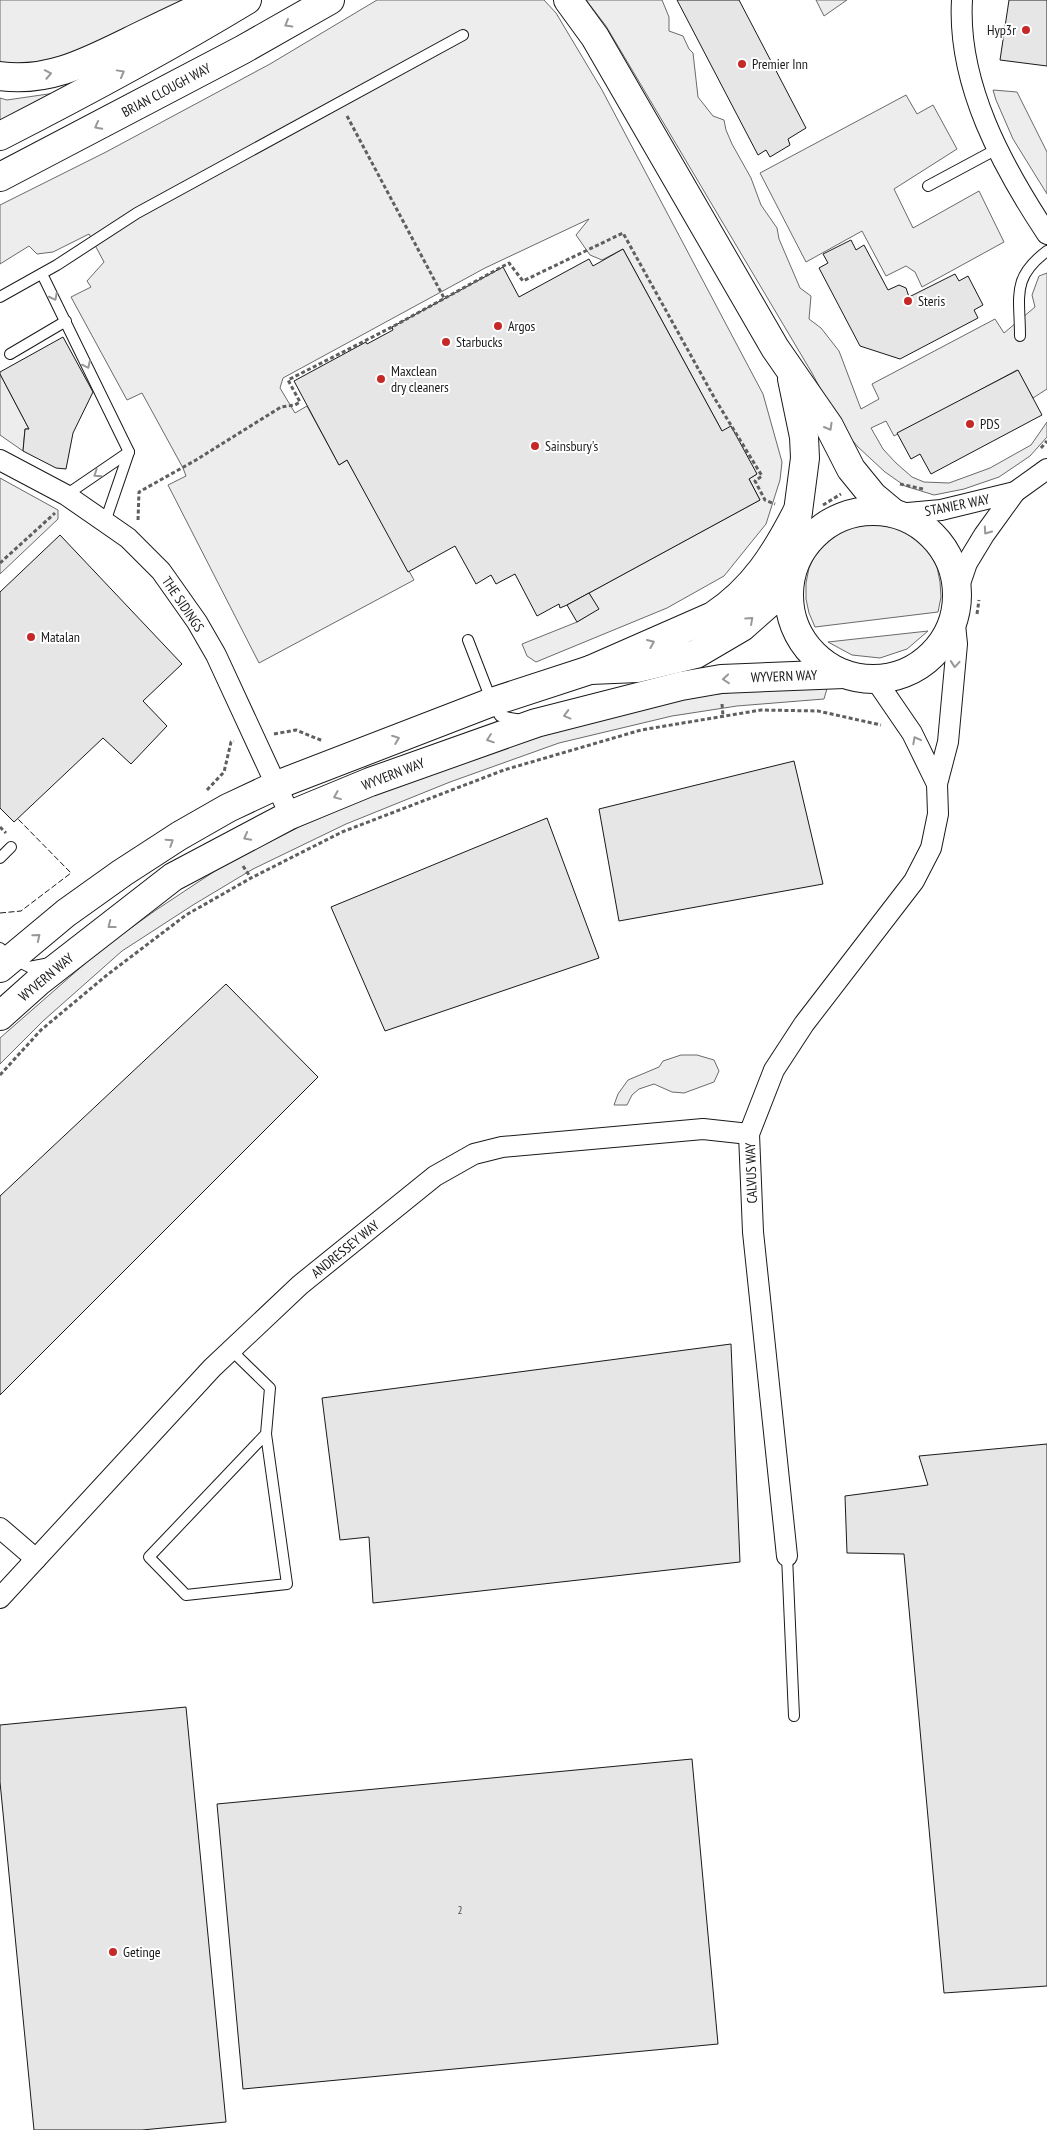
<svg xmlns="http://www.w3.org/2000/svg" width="1047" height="2130" font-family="'PT Sans Narrow',sans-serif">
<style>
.built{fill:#ededed;stroke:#6a6a6a}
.building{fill:#e6e6e6;stroke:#1a1a1a}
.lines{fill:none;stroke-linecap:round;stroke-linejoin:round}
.lane-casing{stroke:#1a1a1a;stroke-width:12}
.street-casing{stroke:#1a1a1a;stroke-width:22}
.secondary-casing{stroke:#1a1a1a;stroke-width:30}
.highway-casing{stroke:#1a1a1a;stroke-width:30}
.path{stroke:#5f5f5f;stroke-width:3;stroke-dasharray:4 2.5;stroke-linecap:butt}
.lane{stroke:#fff;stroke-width:10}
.street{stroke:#fff;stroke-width:20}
.secondary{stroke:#fff;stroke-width:28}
.highway{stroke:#fff;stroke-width:28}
.fence{stroke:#1a1a1a;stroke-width:1;stroke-dasharray:6 2.5;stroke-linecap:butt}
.oneway{stroke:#989898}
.poi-dot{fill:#c62828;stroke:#fff;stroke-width:2}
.labels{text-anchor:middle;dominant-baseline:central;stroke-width:4;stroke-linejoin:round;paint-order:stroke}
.number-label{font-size:11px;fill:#4d4d4d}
.poi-label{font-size:14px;fill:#1a1a1a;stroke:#fff;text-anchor:start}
.street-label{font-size:14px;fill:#1a1a1a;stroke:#fff}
</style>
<rect width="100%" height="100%" fill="#fff"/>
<g class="built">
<polygon points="0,0 196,0 80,57 0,68"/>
<polygon points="377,0 544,0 556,13 602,90 763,394 782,462 780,480 766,524 724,576 667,608 536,662 527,656 522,644 577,622 598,609 589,593 760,500 749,479 757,474 722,431 623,249 602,260 590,255 576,235 589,219 485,268 283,378 280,388 295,413 307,406 339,465 347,460 414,580 259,663 168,485 186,476 183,468 142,393 127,400 71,297 91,287 87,281 104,262 89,234 53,252 37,254 29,246 0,264 0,205 106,152 270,64"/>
<polygon points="586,0 662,0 669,17 669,31 683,36 689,49 693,53 698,97 713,116 724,120 726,130 732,144 751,178 761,205 777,228 779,239 800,288 811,296 809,319 821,328 839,351 861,409 879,399 872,384 995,319 1004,333 1035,307 1032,295 1039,276 1047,273 1047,389 1033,398 1017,370 894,436 886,421 871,428 883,449 896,463 912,477 924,482 949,483 990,468 1031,445 1047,422 1047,437 1030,456 999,477 964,489 934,495 905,486 885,472 858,447 841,427 812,373 606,26"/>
<polygon points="816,0 847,0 824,16"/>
<polygon points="993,90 1017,92 1047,152 1047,194 1013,139 996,100"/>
<polygon points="55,93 0,122 0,98 7,100"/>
<polygon points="906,95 917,114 933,105 957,149 894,189 913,228 979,191 1004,242 922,287 915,272 906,266 886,276 862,231 806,262 760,173"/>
<polygon points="0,374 29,429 25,429 23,451 0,435"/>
<polygon points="0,478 58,510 58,519 0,574"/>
<polygon points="865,523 880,523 895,526 909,532 920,542 930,554 937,567 940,582 941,597 938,612 815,627 809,613 806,599 806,583 809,568 815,555 836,533 850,527"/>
<polygon points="928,631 907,649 880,658 852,655 828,642"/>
<polygon points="828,685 824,699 737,706 672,716 559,743 450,782 346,824 253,869 193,905 122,951 43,1021 0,1064 0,1038 104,947 156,910 224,865 299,827 395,786 485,751 682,698 789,686"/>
<polygon points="681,1055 697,1055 714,1060 719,1071 714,1082 684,1093 672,1092 654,1084 639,1089 632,1095 627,1105 614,1105 618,1094 628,1080 659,1067 663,1061"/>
</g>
<g class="building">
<polygon points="677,0 739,0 806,128 788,139 790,145 770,157 766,150 758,155"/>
<polygon points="1009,0 1047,0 1047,66 1000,60"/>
<polygon points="851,240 856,250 864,245 888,290 899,285 906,288 909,297 955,274 959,281 968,276 983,305 974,310 978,318 900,359 860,346 819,268 828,263 823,254"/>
<polygon points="623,249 722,431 731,426 757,474 749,479 760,500 567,605 560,608 559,604 537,616 515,574 496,584 491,575 476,584 455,546 408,572 347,460 339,465 294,381 366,342 367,344 393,330 392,327 503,267 519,297 589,259 593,266"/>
<polygon points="63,337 93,392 73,433 66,469 56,468 23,451 25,429 29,429 0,374 0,372"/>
<polygon points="1018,370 1042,415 931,474 920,454 911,459 897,433"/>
<polygon points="60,535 182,664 143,701 167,726 131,764 103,738 14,822 0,808 0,592"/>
<polygon points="589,593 599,609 577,622 567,605"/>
<polygon points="794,761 823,884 619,921 599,809"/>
<polygon points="547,818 599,958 385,1031 331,907"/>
<polygon points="226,984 318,1077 0,1395 0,1196"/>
<polygon points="731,1344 740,1562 373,1603 369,1537 340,1540 322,1398"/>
<polygon points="1047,1444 1047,1986 944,1993 904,1554 847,1553 845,1496 928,1485 919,1456"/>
<polygon points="186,1707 226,2122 142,2130 34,2130 0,1782 0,1725"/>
<polygon points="692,1759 718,2044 243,2089 217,1804"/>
</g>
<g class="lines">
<g class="lane-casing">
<g id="lane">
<polyline points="928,186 997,149"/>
<polyline points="42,274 129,452 105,522"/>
<polyline points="0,297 57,265 137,213 463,35"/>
<path d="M1020 336C1020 296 1011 278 1047 251"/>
<polyline points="10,354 66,321"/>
<polyline points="66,495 129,452"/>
<polyline points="468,640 492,702 500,716 521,720"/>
<polyline points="0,858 11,847"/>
<polyline points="0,948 11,958 29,967 50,963"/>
<polyline points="231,1350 270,1388 266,1434 149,1557 186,1595 287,1584 266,1434"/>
<polyline points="787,1556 794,1716"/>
</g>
</g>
<g class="street-casing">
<g id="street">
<path d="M962 0C957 84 1002 166 1047 234"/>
<polyline points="0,460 66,495 105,522 128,538 161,571 197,622 216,655 290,815"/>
<polyline points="897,514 941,510 1015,492"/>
<polyline points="956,595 967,563 984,535 1015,492 1047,469"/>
<polyline points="875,679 912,733 937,784"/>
<polyline points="0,1528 36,1559"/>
<polyline points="787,1556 753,1232 749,1134 774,1070 804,1024 914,881 931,848 938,814 937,784 948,742 957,644 954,615"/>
<polyline points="0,1598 212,1368 300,1285 435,1176 474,1154 502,1147 703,1129 749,1134"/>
</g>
</g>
<g class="secondary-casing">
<g id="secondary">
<circle cx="873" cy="595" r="84"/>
<polyline points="0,968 66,913 122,873 179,836 228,808 277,785 492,702 590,670 638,668 696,654 742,627 768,604 789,579"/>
<polyline points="0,1016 38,982 173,877 290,815 370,782 536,723 681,686 721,679 844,674"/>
</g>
</g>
<g class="highway-casing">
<g id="highway">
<polyline points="568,0 595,37 775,348 829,426 851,469 873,496 891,511"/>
<path d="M0 76C48 83 89 61 130 41 159 27 187 13 217 0"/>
<path d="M0 136C84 93 166 49 247 0"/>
<polyline points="0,177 242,50 330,0"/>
<polyline points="790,573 805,458 804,437 792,379"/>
<path d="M590 670 713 616C754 589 776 553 798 510"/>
</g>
</g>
<g class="path">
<polyline points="347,116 444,298"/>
<polyline points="1041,448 1047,441"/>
<polyline points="900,484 923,489"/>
<polyline points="823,505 841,494"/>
<polyline points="138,520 139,492 196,460 281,407 295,405 300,402 288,380 392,327 509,263 523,281 623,233 715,399 762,476 755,481 765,500 775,504"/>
<polyline points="0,563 55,513"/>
<polyline points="977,614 979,600"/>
<polyline points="722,704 723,716"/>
<polyline points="274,734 296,730 323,741"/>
<polyline points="207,790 224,772 231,742 234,741"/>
<polyline points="0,827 6,833"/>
<polyline points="243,866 251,878"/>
<polyline points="0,1075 41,1030 107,975 186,915 251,878 342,832 504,770 641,730 761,710 818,711 881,725"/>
</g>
<use href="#lane" class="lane"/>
<use href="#street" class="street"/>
<use href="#secondary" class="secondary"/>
<use href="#highway" class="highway"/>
<polyline class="fence" points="0,913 21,911 71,873 18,819"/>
</g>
<defs><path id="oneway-chevron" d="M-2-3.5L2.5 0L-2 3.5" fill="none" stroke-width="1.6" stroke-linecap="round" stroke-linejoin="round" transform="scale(1.25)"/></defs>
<g class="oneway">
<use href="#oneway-chevron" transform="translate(288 24) rotate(150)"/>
<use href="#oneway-chevron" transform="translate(121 73) rotate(-29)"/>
<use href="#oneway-chevron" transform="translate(48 74) rotate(-11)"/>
<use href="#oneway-chevron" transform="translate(98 126) rotate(152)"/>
<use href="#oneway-chevron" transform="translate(54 297) rotate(63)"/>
<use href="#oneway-chevron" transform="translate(87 365) rotate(64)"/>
<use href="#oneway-chevron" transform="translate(829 427) rotate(60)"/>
<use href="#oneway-chevron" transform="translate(97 474) rotate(146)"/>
<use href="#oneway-chevron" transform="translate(987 531) rotate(125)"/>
<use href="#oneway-chevron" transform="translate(750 620) rotate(-42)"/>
<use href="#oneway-chevron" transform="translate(651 643) rotate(-23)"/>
<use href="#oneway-chevron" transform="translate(955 664) rotate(95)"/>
<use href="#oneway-chevron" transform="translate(726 679) rotate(175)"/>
<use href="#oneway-chevron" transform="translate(567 715) rotate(165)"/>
<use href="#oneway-chevron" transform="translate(396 739) rotate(-21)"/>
<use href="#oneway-chevron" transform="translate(490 739) rotate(161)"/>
<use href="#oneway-chevron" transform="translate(916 740) rotate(-118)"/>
<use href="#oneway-chevron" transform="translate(337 796) rotate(158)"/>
<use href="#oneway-chevron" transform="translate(247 837) rotate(152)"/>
<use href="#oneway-chevron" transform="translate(170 842) rotate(-33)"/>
<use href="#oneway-chevron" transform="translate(111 925) rotate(142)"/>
<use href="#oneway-chevron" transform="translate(37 937) rotate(-39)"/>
</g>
<g class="poi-dot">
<circle cx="1026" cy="30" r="5"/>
<circle cx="742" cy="64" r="5"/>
<circle cx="908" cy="301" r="5"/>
<circle cx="498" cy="326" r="5"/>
<circle cx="446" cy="342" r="5"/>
<circle cx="381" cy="379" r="5"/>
<circle cx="970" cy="424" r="5"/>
<circle cx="535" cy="446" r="5"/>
<circle cx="31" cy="637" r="5"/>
<circle cx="113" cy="1952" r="5"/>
</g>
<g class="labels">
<g class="number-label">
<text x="460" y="1910">2</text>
</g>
<g class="poi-label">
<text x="1016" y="30" text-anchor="end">Hyp3r</text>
<text x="752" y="64">Premier Inn</text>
<text x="918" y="301">Steris</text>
<text x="508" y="326">Argos</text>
<text x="456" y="342">Starbucks</text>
<text x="391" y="371">Maxclean<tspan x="391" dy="16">dry cleaners</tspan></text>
<text x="980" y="424">PDS</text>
<text x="545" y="446">Sainsbury's</text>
<text x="41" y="637">Matalan</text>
<text x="123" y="1952">Getinge</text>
</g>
<g class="street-label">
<text transform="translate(166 90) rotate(-28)">BRIAN CLOUGH WAY</text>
<text transform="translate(957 505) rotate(-11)">STANIER WAY</text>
<text transform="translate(183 604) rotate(56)">THE SIDINGS</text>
<text transform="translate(784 676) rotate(-2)">WYVERN WAY</text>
<text transform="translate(393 774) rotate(-21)">WYVERN WAY</text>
<text transform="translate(46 977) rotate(-40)">WYVERN WAY</text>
<text transform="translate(751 1173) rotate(-92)">CALVUS WAY</text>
<text transform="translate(345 1249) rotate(-39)">ANDRESSEY WAY</text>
</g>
</g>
</svg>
